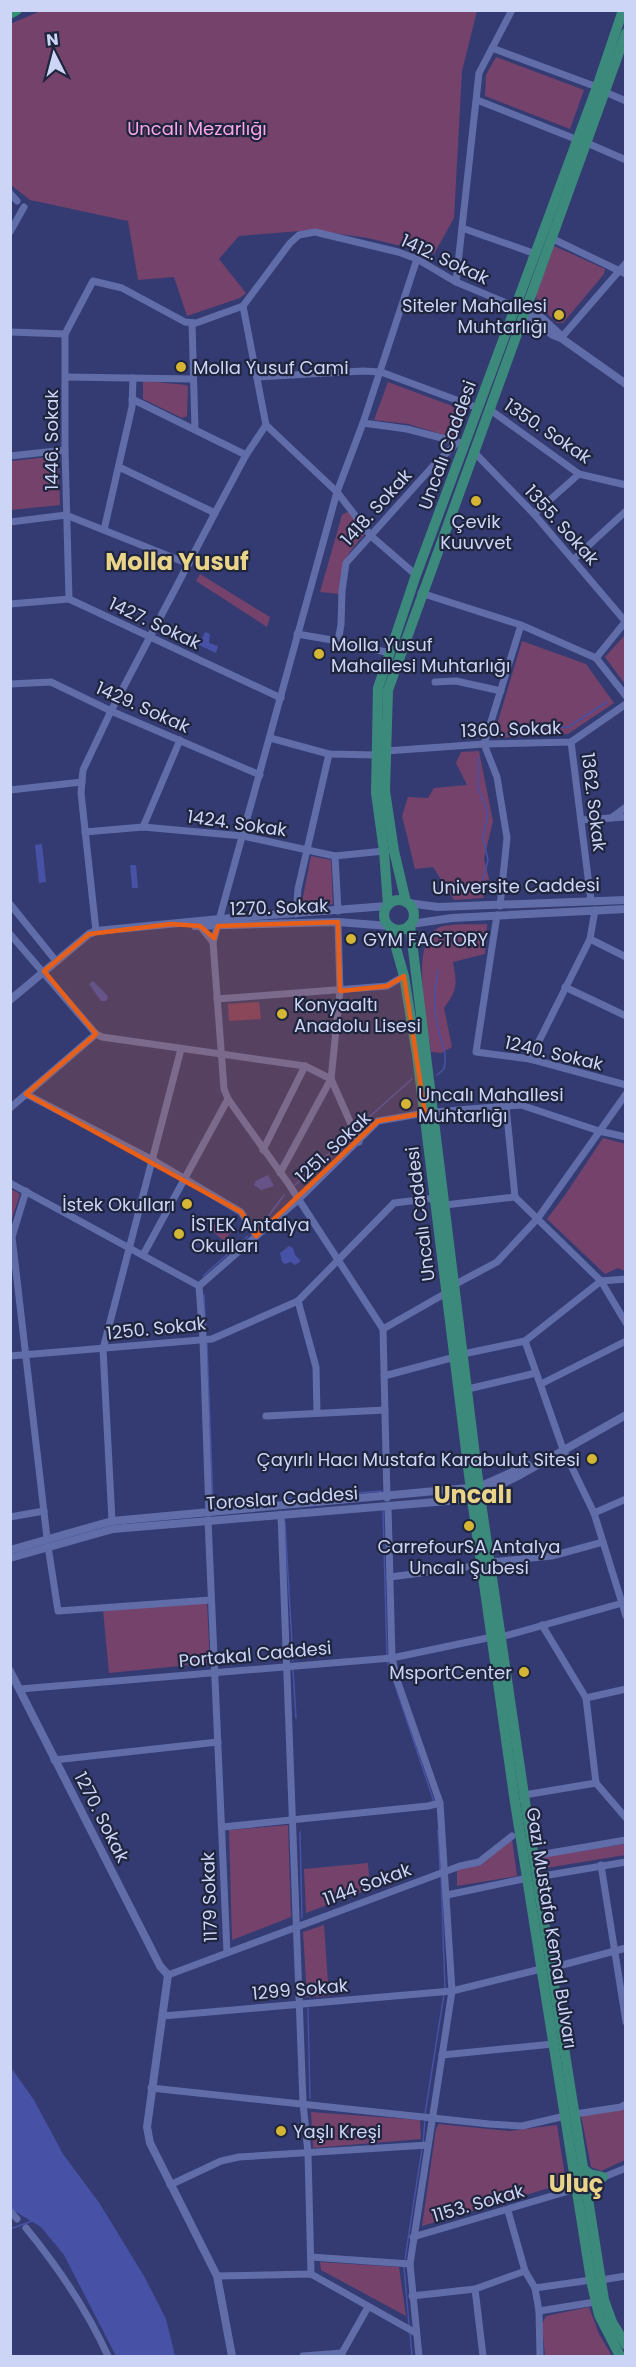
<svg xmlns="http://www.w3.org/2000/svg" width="636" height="2367" font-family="Poppins,sans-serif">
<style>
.green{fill:#75426b}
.water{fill:#4752a6}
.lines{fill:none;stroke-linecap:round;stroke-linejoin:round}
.stream{stroke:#4752a6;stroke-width:1.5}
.minor{stroke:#616da8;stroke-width:7}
.tertiary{stroke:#616da8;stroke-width:8}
.primary{stroke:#3c8a7b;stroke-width:10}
.trunk{stroke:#30946c;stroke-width:10}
.marked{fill:#e75f18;fill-opacity:0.2;stroke:#e75f18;stroke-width:4.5;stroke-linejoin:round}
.poi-dot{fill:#d5b534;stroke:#20253e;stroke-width:2}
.labels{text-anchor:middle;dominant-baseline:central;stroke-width:4.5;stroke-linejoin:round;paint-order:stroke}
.park-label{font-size:18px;fill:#fca6ea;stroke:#20253e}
.street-label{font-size:18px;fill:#cdd5f6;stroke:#20253e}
.poi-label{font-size:18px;fill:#cdd5f6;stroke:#20253e;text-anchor:start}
.district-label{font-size:24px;font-weight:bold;fill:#ead487;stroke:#20253e}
</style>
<rect width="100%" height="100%" fill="#333b72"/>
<g class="green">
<polygon points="43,10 477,11 462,71 454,218 434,254 368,238 312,230 239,236 219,259 246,293 240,298 187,316 174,277 138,280 128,221 30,200 11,185 10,24"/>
<polygon points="496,57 584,90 570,129 485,96 486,75"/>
<polygon points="554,246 605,269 604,274 563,323 557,323 537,304 536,294"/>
<polygon points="146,381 186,385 188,387 187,416 182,418 143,399 143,382"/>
<polygon points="388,382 463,410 454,438 408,424 374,420"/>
<polygon points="58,456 60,505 11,510 11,461"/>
<path d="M347 512 351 514 365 534C345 556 341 563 339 594L320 592 342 515Z"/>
<polygon points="200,574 270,617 267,627 196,581"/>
<polygon points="625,635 625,684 605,657"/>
<polygon points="522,641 586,664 614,703 568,734 493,738"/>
<polygon points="479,751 493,821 484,859 489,879 483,898 454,900 433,867 415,869 402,816 408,797 428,798 434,788 467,785 456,763 461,752"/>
<polygon points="311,856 331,860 333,904 301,907"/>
<path d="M487 924 485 954 453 962C457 985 458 989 444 1008L452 1047 441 1053 431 1052C428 1026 408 939 440 927 453 923 473 925 487 924Z"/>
<polygon points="259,1002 261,1019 229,1021 228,1004"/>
<polygon points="603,1138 626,1144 625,1271 618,1268 605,1274 547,1219 565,1195"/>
<polygon points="11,1189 20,1194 11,1222"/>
<polygon points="218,1221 231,1232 224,1241 210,1229"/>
<polygon points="207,1602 210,1663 109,1673 103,1610"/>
<polygon points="288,1825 291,1917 232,1940 229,1830"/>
<polygon points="512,1839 517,1876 457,1886 457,1870 481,1865"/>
<polygon points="625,1844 625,1855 540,1869 538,1858"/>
<polygon points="368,1863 370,1889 306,1913 304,1869"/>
<polygon points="324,1925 329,1996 307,1997 303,1932"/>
<polygon points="625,2106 625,2160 601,2171 591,2167 581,2115"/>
<polygon points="311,2112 420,2120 421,2139 313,2148"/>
<polygon points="439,2124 509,2131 557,2125 566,2183 422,2226 436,2129"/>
<polygon points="320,2262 399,2267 406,2316 321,2270"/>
<polygon points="589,2307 599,2334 612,2356 545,2356 542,2324 546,2316"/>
</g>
<g class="water">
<polygon points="205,632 210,634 209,643 218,646 216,653 199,645"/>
<polygon points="42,844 46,882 39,883 35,845"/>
<polygon points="130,865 136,865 138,888 132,888"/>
<polygon points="93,981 107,995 108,998 106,1001 101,1001 89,984"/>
<polygon points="268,1175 274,1186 261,1190 254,1185 256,1181"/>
<polygon points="289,1246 293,1248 295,1255 301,1261 295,1265 291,1262 285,1264 282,1262 280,1253"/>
<polygon points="10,2066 34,2100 63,2154 100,2204 144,2276 166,2319 175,2356 116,2356 64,2255 41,2227 11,2209"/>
</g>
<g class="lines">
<g class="stream">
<polyline points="504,735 529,729 568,727 607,702"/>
<polyline points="478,757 478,788 488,813 483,838 488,860 480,893"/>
<path d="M437 1075 444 1069C448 1048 440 1042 437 1023 433 1004 435 988 438 970"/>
<polyline points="358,1127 412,1079"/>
<polyline points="295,1185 347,1137"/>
<polyline points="257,1227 267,1218 284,1195"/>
<polyline points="203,1276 248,1236"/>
<polyline points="204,1295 206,1335"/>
<polyline points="207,1344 213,1505 274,1500"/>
<polyline points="283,1499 381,1491 381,1493"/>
<polyline points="383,1511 387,1656"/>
<polyline points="285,1522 293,1661"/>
<polyline points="387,1661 434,1802"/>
<polyline points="293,1670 296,1718"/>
<polyline points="438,1830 440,1870"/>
<polyline points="300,1832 302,1918"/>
<polyline points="441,1875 445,1990"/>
<polyline points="308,2008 310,2098"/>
<polyline points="425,2114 444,1994"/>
<polyline points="423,2144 425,2119"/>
<polyline points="10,2229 32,2221"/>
<polyline points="405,2259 422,2149"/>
<polyline points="404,2267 409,2325"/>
<polyline points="410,2333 412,2356"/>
</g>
<g class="minor">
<polyline points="492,48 597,87"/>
<polyline points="605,92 626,101"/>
<polyline points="477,100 578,140"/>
<polyline points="587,143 626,160"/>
<polyline points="10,193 17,201"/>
<polyline points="462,228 536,254"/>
<polyline points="10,232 24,207"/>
<polyline points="551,238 626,274"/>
<polyline points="456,282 479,73 512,10"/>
<polyline points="192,323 195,429"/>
<polyline points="10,332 65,334"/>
<polyline points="561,338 626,263"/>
<polyline points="66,377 193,379"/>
<polyline points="257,377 363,371 381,372 478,408"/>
<polyline points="132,399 246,455"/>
<polyline points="489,409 579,474 626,485"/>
<polyline points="363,423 407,429 461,443"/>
<polyline points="266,425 337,492 371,536 416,575"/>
<polyline points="473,451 534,514 625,621"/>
<polyline points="10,456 65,450"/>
<polyline points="119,467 215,513"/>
<polyline points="534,514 579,474"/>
<polyline points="10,522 66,515 189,564"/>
<polyline points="104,530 132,407 133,378"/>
<polyline points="574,559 626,511"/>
<polyline points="421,593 521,625 596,658 626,696"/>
<polyline points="69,599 65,450 65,334 93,281 122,288 185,322 196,323 243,306 290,243 299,235 315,232 398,252 417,259 456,282 516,307"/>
<polyline points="10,604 69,599 281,698"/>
<polyline points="297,634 338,641 390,653"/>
<polyline points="338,641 341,625 342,591 346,563 434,465 458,442"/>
<polyline points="596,658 626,621"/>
<polyline points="435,682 456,681 501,691"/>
<polyline points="10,684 51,682 111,711 260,775"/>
<polyline points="270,738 329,754 376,755"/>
<polyline points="571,742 591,901"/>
<polyline points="386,751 484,744 571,742 626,704"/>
<polyline points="10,790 82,782"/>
<polyline points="611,818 626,807"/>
<polyline points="581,820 626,817"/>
<polyline points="143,827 180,740"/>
<polyline points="85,832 143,827 243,836 335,856 384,851"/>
<polyline points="335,856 338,911"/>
<polyline points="10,904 56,961"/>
<polyline points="500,906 507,838 497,777 484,744 521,625"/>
<polyline points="296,914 298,889 329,754"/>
<polyline points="497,915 476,1052 530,1059 626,1085"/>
<polyline points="338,922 340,991 331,1079 359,1142"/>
<polyline points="200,926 213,942"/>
<polyline points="96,931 81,793 83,770 111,711 215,513 246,455 266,425 243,306"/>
<polyline points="10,934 96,1034 102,1037 305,1066 331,1079 280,1173"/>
<polyline points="590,939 626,957"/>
<polyline points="565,987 626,1016"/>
<polyline points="217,999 387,986 404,976"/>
<polyline points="530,1059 590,939 595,910"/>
<polyline points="26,1094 153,1160 241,1212 256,1236"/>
<polyline points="506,1106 515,1197"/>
<polyline points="10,1108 96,1034"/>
<polyline points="434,1112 521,1105 599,1131 626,1137"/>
<polyline points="263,1150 305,1066"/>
<polyline points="10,1183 199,1286 203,1340 209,1513"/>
<polyline points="26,1191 12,1237 47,1538"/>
<polyline points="445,1205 515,1197 601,1281 626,1323"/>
<polyline points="143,1255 228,1099"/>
<polyline points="454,1285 497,1262 538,1218 626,1094"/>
<polyline points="199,1286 299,1199 378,1121 425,1113"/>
<polyline points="298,1301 316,1367 317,1413"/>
<polyline points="383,1329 446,1293"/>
<polyline points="525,1341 563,1449 594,1513 626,1616"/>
<polyline points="463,1354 525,1341 601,1281 626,1279"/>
<polyline points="10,1356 212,1339 298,1301 394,1203 435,1198"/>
<polyline points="384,1376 455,1357"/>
<polyline points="541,1384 626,1341"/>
<polyline points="468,1389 536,1373"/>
<polyline points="266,1416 385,1410"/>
<polyline points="387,1498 383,1329 288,1183 228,1099 224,1089 213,942 337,492 363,423 417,259"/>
<polyline points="388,1506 392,1658 397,1680 440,1803 452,1991 410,2264 419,2356"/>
<polyline points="594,1513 626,1499"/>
<polyline points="281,1515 303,2103 308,2153 311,2274"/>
<polyline points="10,1517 44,1511"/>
<polyline points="112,1521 103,1349 181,1049"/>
<polyline points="48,1546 58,1611 211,1600"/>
<polyline points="490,1562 552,1556 603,1542"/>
<polyline points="390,1577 482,1565"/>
<polyline points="542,1625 586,1698 596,1783"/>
<polyline points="501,1637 626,1602"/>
<polyline points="20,1689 392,1658 492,1637"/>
<polyline points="586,1698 626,1689"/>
<polyline points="54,1760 218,1742"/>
<polyline points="524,1795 596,1783 626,1818"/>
<polyline points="223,1827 428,1806 440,1803"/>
<polyline points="533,1856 626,1840"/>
<polyline points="601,1865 626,2022"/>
<polyline points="537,1877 626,1862"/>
<polyline points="447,1895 528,1878"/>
<polyline points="227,1953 460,1866 479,1862 512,1836"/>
<polyline points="551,1968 626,1948"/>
<polyline points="168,1975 227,1953 208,1520"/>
<polyline points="163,2016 452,1991 541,1969"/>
<polyline points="442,2055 553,2044"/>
<polyline points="151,2088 489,2124 522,2126 565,2116"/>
<polyline points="575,2114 621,2107 626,2104"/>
<polyline points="170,2185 221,2161 239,2157 428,2145"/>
<polyline points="10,2211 17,2219"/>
<polyline points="508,2211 525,2271 535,2288 539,2311 540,2356"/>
<path d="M26 2228C58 2267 87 2310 108 2356"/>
<polyline points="413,2237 572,2190 626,2168"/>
<polyline points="311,2257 410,2264"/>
<polyline points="217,2276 311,2274 416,2333"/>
<polyline points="601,2280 626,2276"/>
<polyline points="535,2288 591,2280"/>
<polyline points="475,2289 483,2356"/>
<polyline points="412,2296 475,2289 525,2271"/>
<polyline points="539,2311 595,2302"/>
<polyline points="303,2356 342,2353"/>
<polyline points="342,2356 342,2353 368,2307"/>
</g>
<g class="tertiary">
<polyline points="525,305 527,304 560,335"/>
<polyline points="521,310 553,335 561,338 626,384"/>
<polyline points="408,903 438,907 626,900"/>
<polyline points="411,924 452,918 626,909"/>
<polyline points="195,926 338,922 389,926"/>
<polyline points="10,1000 89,934 96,931 220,919 387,906"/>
<polyline points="10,1550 112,1521 479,1487 528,1465"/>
<polyline points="10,1558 113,1529 472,1499 518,1476 626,1415"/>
<polyline points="10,1671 160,1966 168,1975 147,2127 150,2143 217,2276 232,2356"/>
</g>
<g class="primary">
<circle cx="399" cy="915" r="15"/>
<polyline points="406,902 394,851 385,791 388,690 626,33"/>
<polyline points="388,905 384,851 376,793 378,688 416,575 597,87 623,10"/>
<polyline points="410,925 480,1496 524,1795 604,2300 612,2322 626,2345"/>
<polyline points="390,927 404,976 417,1055 472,1499 514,1796 591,2280 599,2315 620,2356"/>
<polyline points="583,2169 590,2174 603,2177"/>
</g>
<polyline class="trunk" points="10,14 17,10"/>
</g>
<path class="marked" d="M338 922 340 991 387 986 404 976 425 1113 378 1121 256 1236 241 1212 26 1094 96 1034 44 971 89 934 171 924 200 926 214 938 218 926Z"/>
<g class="poi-dot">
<circle cx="559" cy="315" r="6"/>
<circle cx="181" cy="367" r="6"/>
<circle cx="476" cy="501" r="6"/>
<circle cx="319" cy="654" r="6"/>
<circle cx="351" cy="939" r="6"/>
<circle cx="282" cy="1014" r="6"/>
<circle cx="406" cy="1104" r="6"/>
<circle cx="187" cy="1204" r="6"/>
<circle cx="179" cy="1234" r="6"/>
<circle cx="592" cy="1459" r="6"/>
<circle cx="469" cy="1526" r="6"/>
<circle cx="524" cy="1672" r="6"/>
<circle cx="281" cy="2131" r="6"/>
</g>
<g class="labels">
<g class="park-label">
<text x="197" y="128">Uncalı Mezarlığı</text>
</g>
<g class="street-label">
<text transform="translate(445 259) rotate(25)">1412. Sokak</text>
<text transform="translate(548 431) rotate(34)">1350. Sokak</text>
<text transform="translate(51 440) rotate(-90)">1446. Sokak</text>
<text transform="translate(447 445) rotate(-70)">Uncalı Caddesi</text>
<text transform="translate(376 507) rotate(-48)">1418. Sokak</text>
<text transform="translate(562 525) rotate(48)">1355. Sokak</text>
<text transform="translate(155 623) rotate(25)">1427. Sokak</text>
<text transform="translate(143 707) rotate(24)">1429. Sokak</text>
<text transform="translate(511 729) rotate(-2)">1360. Sokak</text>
<text transform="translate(594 802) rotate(83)">1362. Sokak</text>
<text transform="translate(237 823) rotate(8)">1424. Sokak</text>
<text transform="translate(516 886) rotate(-1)">Universite Caddesi</text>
<text transform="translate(279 907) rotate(-2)">1270. Sokak</text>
<text transform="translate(554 1053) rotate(13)">1240. Sokak</text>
<text transform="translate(333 1147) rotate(-43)">1251. Sokak</text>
<text transform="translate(420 1214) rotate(-97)">Uncalı Caddesi</text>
<text transform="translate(156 1328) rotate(-6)">1250. Sokak</text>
<text transform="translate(282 1498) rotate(-4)">Toroslar Caddesi</text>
<text transform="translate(255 1654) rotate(-5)">Portakal Caddesi</text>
<text transform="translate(102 1817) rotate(63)">1270. Sokak</text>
<text transform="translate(367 1884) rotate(-20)">1144 Sokak</text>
<text transform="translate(209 1897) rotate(-92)">1179 Sokak</text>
<text transform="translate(552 1928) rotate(81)">Gazi Mustafa Kemal Bulvarı</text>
<text transform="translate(300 1989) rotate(-5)">1299 Sokak</text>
<text transform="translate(478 2203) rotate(-16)">1153. Sokak</text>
</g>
<g class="poi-label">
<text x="547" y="305" text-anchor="end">Siteler Mahallesi<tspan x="547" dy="21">Muhtarlığı</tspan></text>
<text x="193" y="367">Molla Yusuf Cami</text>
<text x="476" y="521" text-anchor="middle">Çevik<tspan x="476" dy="21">Kuuvvet</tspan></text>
<text x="331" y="644">Molla Yusuf<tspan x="331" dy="21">Mahallesi Muhtarlığı</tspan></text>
<text x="363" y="939">GYM FACTORY</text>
<text x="294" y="1004">Konyaaltı<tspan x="294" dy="21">Anadolu Lisesi</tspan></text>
<text x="418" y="1094">Uncalı Mahallesi<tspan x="418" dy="21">Muhtarlığı</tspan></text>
<text x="175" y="1204" text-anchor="end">İstek Okulları</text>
<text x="191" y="1224">İSTEK Antalya<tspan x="191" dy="21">Okulları</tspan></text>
<text x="580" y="1459" text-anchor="end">Çayırlı Hacı Mustafa Karabulut Sitesi</text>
<text x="469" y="1546" text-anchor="middle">CarrefourSA Antalya<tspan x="469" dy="21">Uncalı Şubesi</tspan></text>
<text x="512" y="1672" text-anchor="end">MsportCenter</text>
<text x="293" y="2131">Yaşlı Kreşi</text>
</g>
<g class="district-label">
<text x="177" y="561">Molla Yusuf</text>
<text x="473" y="1494">Uncalı</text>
<text x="576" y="2183">Uluç</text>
</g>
</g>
<rect width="636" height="2367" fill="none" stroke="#cdd5f6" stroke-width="24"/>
<g transform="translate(54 54) rotate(354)" stroke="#20253e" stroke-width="4.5" paint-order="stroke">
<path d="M0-4.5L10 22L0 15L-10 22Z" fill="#cdd5f6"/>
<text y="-9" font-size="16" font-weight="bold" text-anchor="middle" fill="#cdd5f6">N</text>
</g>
</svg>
